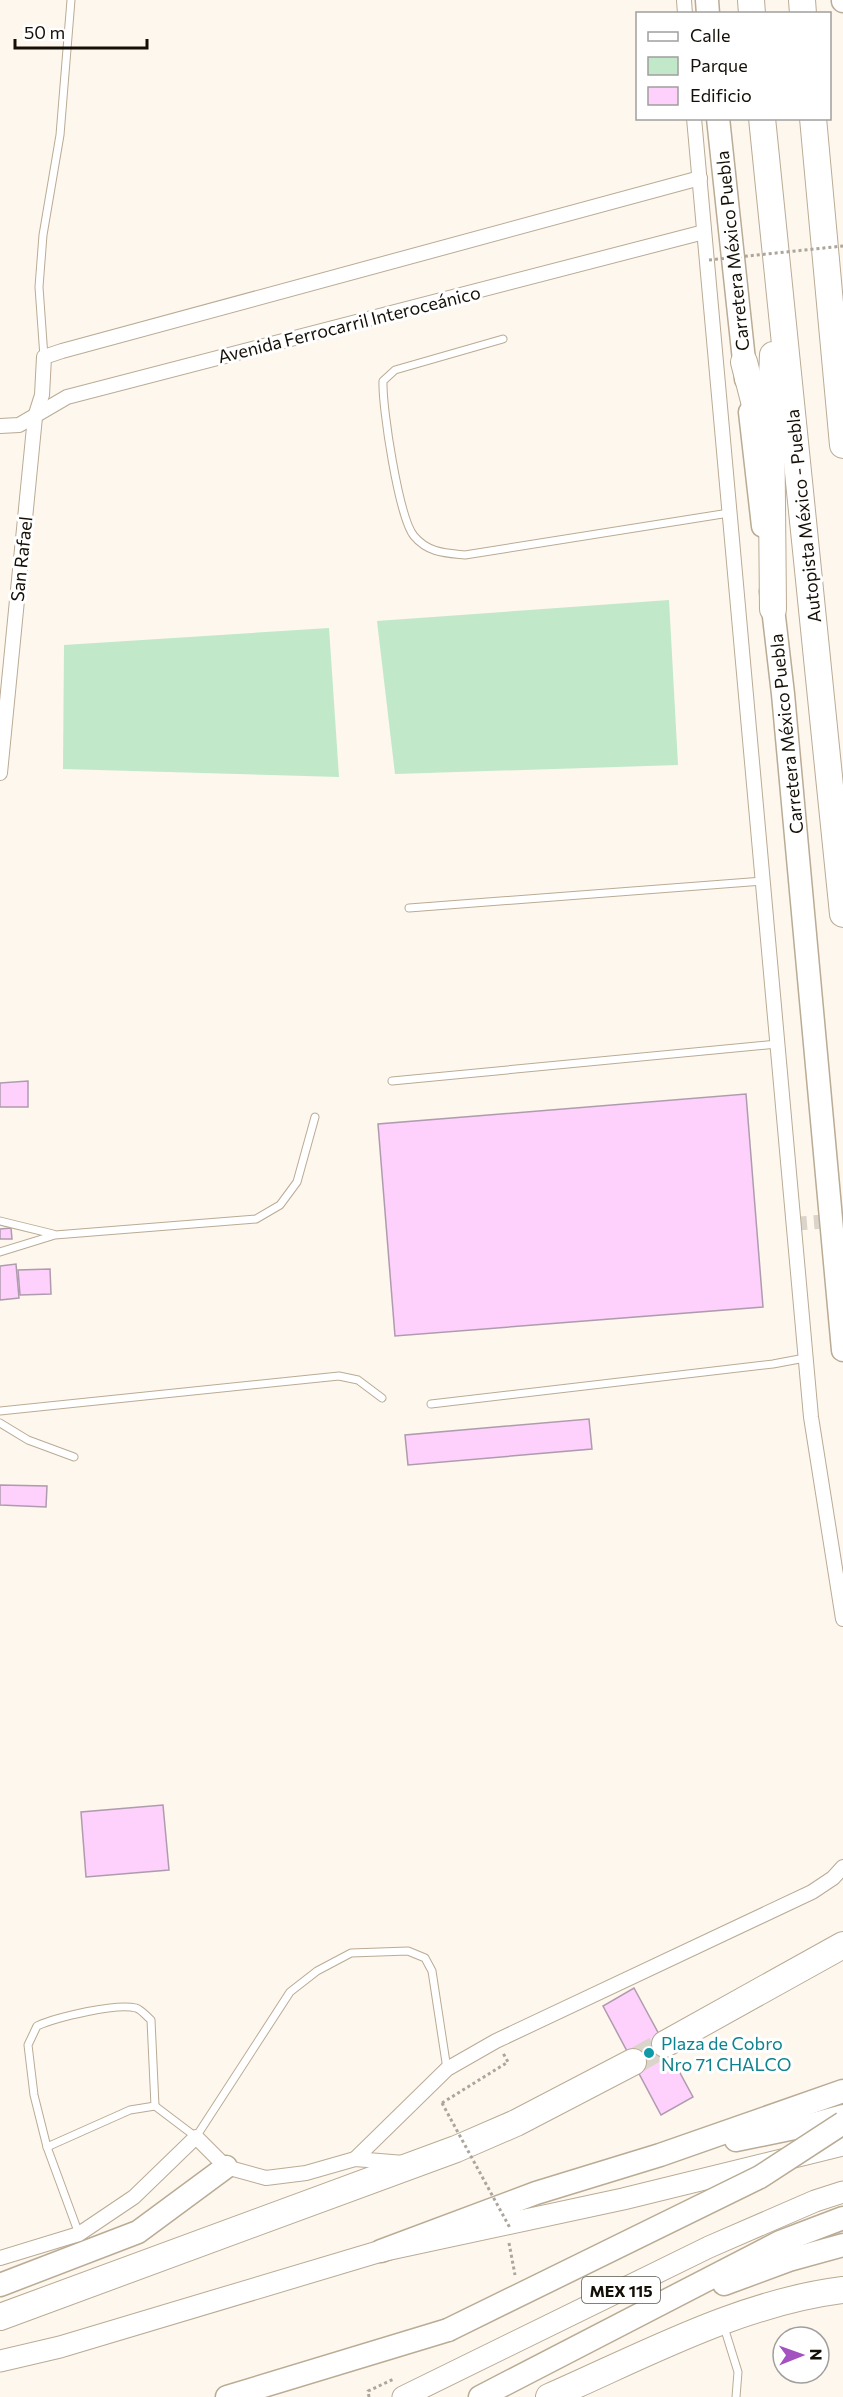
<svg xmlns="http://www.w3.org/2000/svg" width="843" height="2397" font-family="Commissioner,sans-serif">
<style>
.green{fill:#c1e8c9}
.building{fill:#fdd1fb;stroke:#af9bae;stroke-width:1.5}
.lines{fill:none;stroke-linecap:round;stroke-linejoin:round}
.minor-tunnel{stroke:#dad4ca;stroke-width:14;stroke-dasharray:14 7;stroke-linecap:butt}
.motorway-tunnel{stroke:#dad4ca;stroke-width:26;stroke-dasharray:26 13;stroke-linecap:butt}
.service-casing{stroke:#baab95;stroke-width:9}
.minor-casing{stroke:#baab95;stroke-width:16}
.primary-casing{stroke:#baab95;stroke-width:23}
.trunk-casing{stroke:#baab95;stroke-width:25}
.motorway-casing{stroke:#baab95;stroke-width:28}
.path{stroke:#aba59c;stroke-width:3;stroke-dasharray:3 3;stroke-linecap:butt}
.service{stroke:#fff;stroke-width:7}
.minor{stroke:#fff;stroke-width:14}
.primary{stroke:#fff;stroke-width:21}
.trunk{stroke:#fff;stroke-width:22}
.motorway{stroke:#fff;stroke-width:26}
.trunk-bridge-casing{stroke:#baab95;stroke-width:25;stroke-linecap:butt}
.path-bridge{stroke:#aba59c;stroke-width:3;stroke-dasharray:3 3;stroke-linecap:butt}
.trunk-bridge{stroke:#fff;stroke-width:22}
.culture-dot{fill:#0f9aa8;stroke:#fff;stroke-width:2}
.labels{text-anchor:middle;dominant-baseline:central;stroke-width:6;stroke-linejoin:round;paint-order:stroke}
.shield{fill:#fff;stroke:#5a5751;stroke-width:1.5}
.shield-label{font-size:16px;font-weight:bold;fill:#140f07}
.street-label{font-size:18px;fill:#140f07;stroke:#fff}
.culture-label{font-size:18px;fill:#0d838f;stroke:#fff;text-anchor:start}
</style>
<rect width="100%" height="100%" fill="#fdf7ed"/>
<g class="green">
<polygon points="669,600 678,765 395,774 377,621"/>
<polygon points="329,628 339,777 63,769 64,645"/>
</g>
<g class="building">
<polygon points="28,1081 28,1107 0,1107 0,1083"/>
<polygon points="746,1094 763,1307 395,1336 378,1124"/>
<polygon points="11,1228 12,1239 0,1239 0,1229"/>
<polygon points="16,1264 19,1298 0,1300 0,1266"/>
<polygon points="50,1269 51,1294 20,1295 18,1270"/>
<polygon points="589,1419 592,1449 408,1465 405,1435"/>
<polygon points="0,1485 47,1486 46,1507 0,1505"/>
<polygon points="163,1805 169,1870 86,1877 81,1812"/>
<polygon points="634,1988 693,2097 661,2115 603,2006"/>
</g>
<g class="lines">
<polyline class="minor-tunnel" points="793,1224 843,1220"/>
<polyline class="motorway-tunnel" points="633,2062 665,2044"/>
<g class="service-casing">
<g id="service">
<path d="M503 339 395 370 383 381C382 408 399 518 414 536 428 553 446 553 465 555L729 513"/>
<polyline points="44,357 39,287 43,235 60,135 71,0"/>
<polyline points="409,908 763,881"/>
<polyline points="392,1081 777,1044"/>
<polyline points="0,1221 53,1234"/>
<polyline points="0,1252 55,1235 256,1219 280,1205 297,1182 315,1117"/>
<polyline points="431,1404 773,1364 805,1358"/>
<polyline points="0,1411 339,1376 358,1380 382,1398"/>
<polyline points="0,1423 28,1440 74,1457"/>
<polyline points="47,2147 130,2110 155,2106 196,2137 290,1992 317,1971 351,1953 408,1951 425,1958 432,1971 447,2069"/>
<path d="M79 2234 47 2147 34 2095 28 2045 37 2026C57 2017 116 2003 136 2008 142 2010 146 2016 151 2020L155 2106"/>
<polyline points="724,2327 738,2372 736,2397"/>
</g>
</g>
<g class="minor-casing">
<g id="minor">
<polyline points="684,0 685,14"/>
<polyline points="694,118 811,1417 843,1619"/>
<polyline points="0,426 19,425 67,397 704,232"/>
<polyline points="0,773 35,417 42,395 44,357 62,351 700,178"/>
<polyline points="355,2159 447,2069 496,2041 812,1892 833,1878 843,1867"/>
<polyline points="0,2258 79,2234 134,2197 196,2137 226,2167 266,2178 306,2173 355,2159 404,2163"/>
</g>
</g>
<g class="primary-casing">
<g id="primary">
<polyline points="0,2361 60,2347 381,2251 623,2199 843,2145"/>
<polyline points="403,2397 709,2247 815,2201 843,2192"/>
</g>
</g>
<g class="trunk-casing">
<g id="trunk">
<polyline points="707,0 708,14"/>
<polyline points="843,0 843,1"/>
<polyline points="718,118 746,379"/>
<polyline points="750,412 763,526"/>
<polyline points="771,591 783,694 843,1350"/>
<polyline points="736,2140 814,2124 843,2116"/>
<polyline points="381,2251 536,2193 660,2155 843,2091"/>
<polyline points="724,2284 789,2260 843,2245"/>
<polyline points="0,2285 138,2232 226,2167"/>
<polyline points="227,2397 448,2330"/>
<polyline points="480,2397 780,2242 843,2218"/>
</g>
</g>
<g class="motorway-casing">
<g id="motorway">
<polyline points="751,0 752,14"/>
<polyline points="802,0 803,14"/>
<polyline points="762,118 843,914"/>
<polyline points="813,118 843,445"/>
<polyline points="744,362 762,432"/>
<polyline points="773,609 771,399 773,355"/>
<polyline points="665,2044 843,1945"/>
<polyline points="0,2317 456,2149 516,2123 633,2062"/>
<path d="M549 2397C643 2356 739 2303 843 2290"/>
</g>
</g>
<g class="path">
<polyline points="442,2103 508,2062 503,2053"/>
<polyline points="509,2243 515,2275"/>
<polyline points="369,2397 368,2391 394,2379"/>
</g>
<use href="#service" class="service"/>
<use href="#minor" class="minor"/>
<use href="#primary" class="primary"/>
<use href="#trunk" class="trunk"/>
<use href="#motorway" class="motorway"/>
<g class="trunk-bridge-casing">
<polyline id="trunk-bridge" points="448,2330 760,2177 843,2123"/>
</g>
<g class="path-bridge">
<polyline points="709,260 843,246"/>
<polyline points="442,2103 510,2228"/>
</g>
<use href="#trunk-bridge" class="trunk-bridge"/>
</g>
<circle class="culture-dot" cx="649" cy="2053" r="6"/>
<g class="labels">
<rect class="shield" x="582" y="2277" width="78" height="26" rx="4.5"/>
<g class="shield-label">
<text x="621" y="2290">MEX 115</text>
</g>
<g class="street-label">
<text transform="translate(732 251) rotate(-96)">Carretera México Puebla</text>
<text transform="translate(349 324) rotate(-14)">Avenida Ferrocarril Interoceánico</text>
<text transform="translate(803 516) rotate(-96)">Autopista México - Puebla</text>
<text transform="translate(21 559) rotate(-84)">San Rafael</text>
<text transform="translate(786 734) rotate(-96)">Carretera México Puebla</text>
</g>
<g class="culture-label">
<text x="661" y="2043">Plaza de Cobro<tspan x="661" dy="21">Nro 71 CHALCO</tspan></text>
</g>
</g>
<rect x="636" y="12" width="195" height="108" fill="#ffffff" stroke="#a19f9c" stroke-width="1.5"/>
<rect x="648" y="32" width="30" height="9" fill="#ffffff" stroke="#a19f9c" stroke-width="1.5"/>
<text x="690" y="42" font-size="18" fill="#140f07">Calle</text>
<rect x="648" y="57" width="30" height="18" fill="#c1e8c9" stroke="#a19f9c" stroke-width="1.5"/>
<text x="690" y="72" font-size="18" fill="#140f07">Parque</text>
<rect x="648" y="87" width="30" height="18" fill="#fdd1fb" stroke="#a19f9c" stroke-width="1.5"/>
<text x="690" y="102" font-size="18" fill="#140f07">Edificio</text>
<g transform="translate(801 2355) rotate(89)"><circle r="28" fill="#ffffff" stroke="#a19f9c" stroke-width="1.5"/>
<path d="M0-4.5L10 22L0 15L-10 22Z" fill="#a552c1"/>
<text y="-9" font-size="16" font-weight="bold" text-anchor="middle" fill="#140f07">N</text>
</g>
<path d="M15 39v9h132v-9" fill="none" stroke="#140f07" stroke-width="3"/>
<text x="24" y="39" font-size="18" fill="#140f07" stroke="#ffffff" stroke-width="4.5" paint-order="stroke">50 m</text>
</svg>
